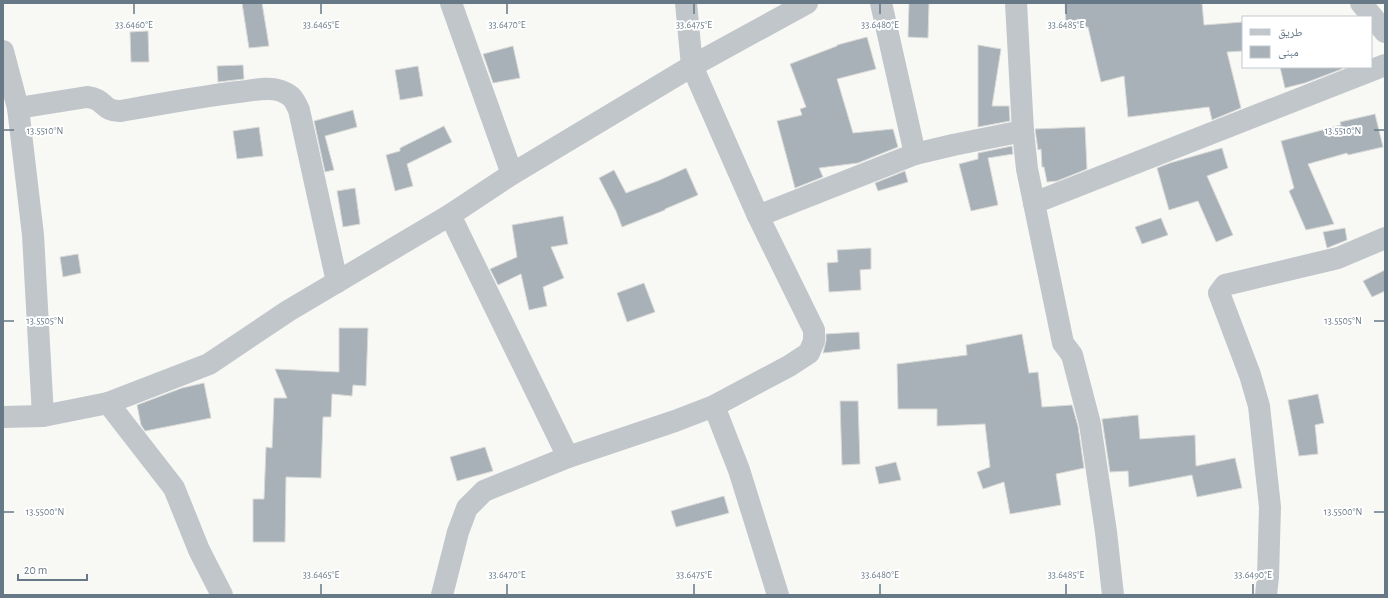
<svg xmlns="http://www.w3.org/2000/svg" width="1388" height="598" font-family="'Alegreya Sans','Noto Naskh Arabic',sans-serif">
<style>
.building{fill:#a8b1b7;stroke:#dadad8}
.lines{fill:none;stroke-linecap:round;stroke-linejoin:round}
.minor{stroke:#c1c6ca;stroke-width:22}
.ticks{fill:none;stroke:#677987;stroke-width:1.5}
.ticks-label{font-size:10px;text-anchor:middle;fill:#677987;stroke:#fff;stroke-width:4;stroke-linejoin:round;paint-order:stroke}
</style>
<rect width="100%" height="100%" fill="#f8f8f5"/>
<g class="building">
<polygon points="242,3 262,3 269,46 249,48"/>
<polygon points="909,3 929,3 928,38 908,37"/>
<polygon points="1065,3 1202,3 1204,25 1243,22 1243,51 1227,52 1241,108 1212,120 1209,107 1128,117 1124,76 1101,82 1088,27 1066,28"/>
<polygon points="148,31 149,62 131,62 130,32"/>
<polygon points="867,37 876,69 837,79 853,133 893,129 898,147 858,163 819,168 823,177 795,188 777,121 802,115 800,109 806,107 790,64 837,46 837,45"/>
<polygon points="978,45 1001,49 992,106 1009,106 1010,121 978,127"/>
<polygon points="513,46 520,78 493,83 483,54"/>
<polygon points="243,65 244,79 218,82 217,66"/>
<polygon points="418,66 423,96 400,100 395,70"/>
<polygon points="1280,67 1341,67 1342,69 1305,83 1285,88"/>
<polygon points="353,110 357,127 325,136 334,170 325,172 314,121"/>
<polygon points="1375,114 1383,147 1348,155 1347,153 1308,164 1334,224 1306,230 1289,191 1294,188 1281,141 1341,125 1340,122"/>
<polygon points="444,126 452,142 407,164 413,186 395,191 386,155 400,151 400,148"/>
<polygon points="259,127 263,156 237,159 233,131"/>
<polygon points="1085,127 1087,169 1057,181 1047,182 1044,167 1042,167 1041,149 1038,150 1035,129"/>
<polygon points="1012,146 1013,154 988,158 998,205 971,211 959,164 978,159 978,153"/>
<polygon points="1222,148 1228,168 1207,176 1233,235 1216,242 1198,201 1169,210 1157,168 1170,163"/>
<polygon points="686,168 698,195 665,209 665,210 622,227 616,211 599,178 614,170 626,193 660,180"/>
<polygon points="905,171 908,182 878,191 875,183"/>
<polygon points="355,188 360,224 343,227 337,191"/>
<polygon points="563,216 568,244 551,247 564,278 543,287 547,306 529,310 521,274 498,285 490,269 517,257 512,225"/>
<polygon points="1161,218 1168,235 1142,244 1135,227"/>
<polygon points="1345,228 1347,240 1327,248 1323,232"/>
<polygon points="871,248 871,269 860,270 861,290 829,292 827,263 838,262 837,250"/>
<polygon points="78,254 81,273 63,277 60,257"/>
<polygon points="1385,270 1385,291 1372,297 1363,281"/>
<polygon points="644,283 655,312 627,322 617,293"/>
<polygon points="339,328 368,328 366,386 353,385 352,396 332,394 331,417 323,417 321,478 286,477 285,542 253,542 253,499 264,499 266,447 272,448 274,398 287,398 275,369 339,372"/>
<polygon points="859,332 860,349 823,353 826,341 826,334"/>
<polygon points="1022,334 1029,373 1038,372 1042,407 1072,405 1078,426 1084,468 1056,474 1061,505 1010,514 1004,482 983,489 977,472 990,467 985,424 937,426 937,409 898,409 897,364 967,355 966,345"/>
<polygon points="204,383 211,418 145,431 141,425 137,405 182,388"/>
<polygon points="1318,394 1324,423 1315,425 1318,454 1299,456 1288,400"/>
<polygon points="840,401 858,401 860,464 842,465"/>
<polygon points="1138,415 1140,439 1195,435 1196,466 1235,458 1242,488 1197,497 1192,475 1129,487 1128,471 1110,472 1102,419"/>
<polygon points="485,447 493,471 457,481 450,457"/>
<polygon points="896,462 901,480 879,484 875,467"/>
<polygon points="724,496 729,513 676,527 671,511"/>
</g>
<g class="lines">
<g class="minor">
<polyline points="451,3 512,174"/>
<polyline points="881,3 915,154"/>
<polyline points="1016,3 1023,131 1027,169 1063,343 1072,355 1090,424 1106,532 1113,595"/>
<polyline points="1361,3 1385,32"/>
<polyline points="3,51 18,108 33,235 43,416"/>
<path d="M18 108 87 97C106 99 102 112 121 111 160 104 198 97 238 92 251 91 268 86 281 91 292 95 294 99 299 110L337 282"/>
<polyline points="1034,203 1385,65"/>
<polyline points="450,215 568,457"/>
<polyline points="758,216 915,154 953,145 1023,131"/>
<polyline points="108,403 174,488 199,550 222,595"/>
<polyline points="714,406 739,470 778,595"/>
<polyline points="3,417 43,416 108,403 209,364 288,311 450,215 512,174 692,66 807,3"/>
<polyline points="442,595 458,532 467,508 484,491 568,457 675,421 714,406 789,366 809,353 814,341 814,330 758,216 692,66 686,3"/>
<polyline points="1266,595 1268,577 1270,507 1259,406 1250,375 1219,293 1225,285 1338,258 1385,238"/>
</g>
</g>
<path class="ticks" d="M134 4V14M321 4V14M507 4V14M694 4V14M880 4V14M1066 4V14M4 130H14M1374 130H1384M4 321H14M1374 321H1384M4 512H14M1374 512H1384M321 584V594M507 584V594M694 584V594M880 584V594M1066 584V594M1253 584V594"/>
<g class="ticks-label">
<text x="134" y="28">33.6460°E</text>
<text x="321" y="28">33.6465°E</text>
<text x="507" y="28">33.6470°E</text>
<text x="694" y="28">33.6475°E</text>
<text x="880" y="28">33.6480°E</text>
<text x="1066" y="28">33.6485°E</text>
<text x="45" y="134">13.5510°N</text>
<text x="1343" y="134">13.5510°N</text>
<text x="45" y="324">13.5505°N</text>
<text x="1343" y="324">13.5505°N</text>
<text x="45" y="515">13.5500°N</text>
<text x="1343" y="515">13.5500°N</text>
<text x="321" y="578">33.6465°E</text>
<text x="507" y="578">33.6470°E</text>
<text x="694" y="578">33.6475°E</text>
<text x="880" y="578">33.6480°E</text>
<text x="1066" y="578">33.6485°E</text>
<text x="1253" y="578">33.6490°E</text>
</g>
<rect width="1388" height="598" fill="none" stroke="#677987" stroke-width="8"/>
<rect x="1242" y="16" width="130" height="52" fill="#ffffff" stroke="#c2c9cf"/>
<rect x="1250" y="29" width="20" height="6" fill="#c1c6ca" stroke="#c2c9cf"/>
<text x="1278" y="36" font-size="12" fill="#677987">طريق</text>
<rect x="1250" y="46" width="20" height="12" fill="#a8b1b7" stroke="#c2c9cf"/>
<text x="1278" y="56" font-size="12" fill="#677987">مبنى</text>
<path d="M18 574v6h69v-6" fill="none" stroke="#677987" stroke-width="2"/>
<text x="24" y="574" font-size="12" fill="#677987" stroke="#ffffff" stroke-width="3" paint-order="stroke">20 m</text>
</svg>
